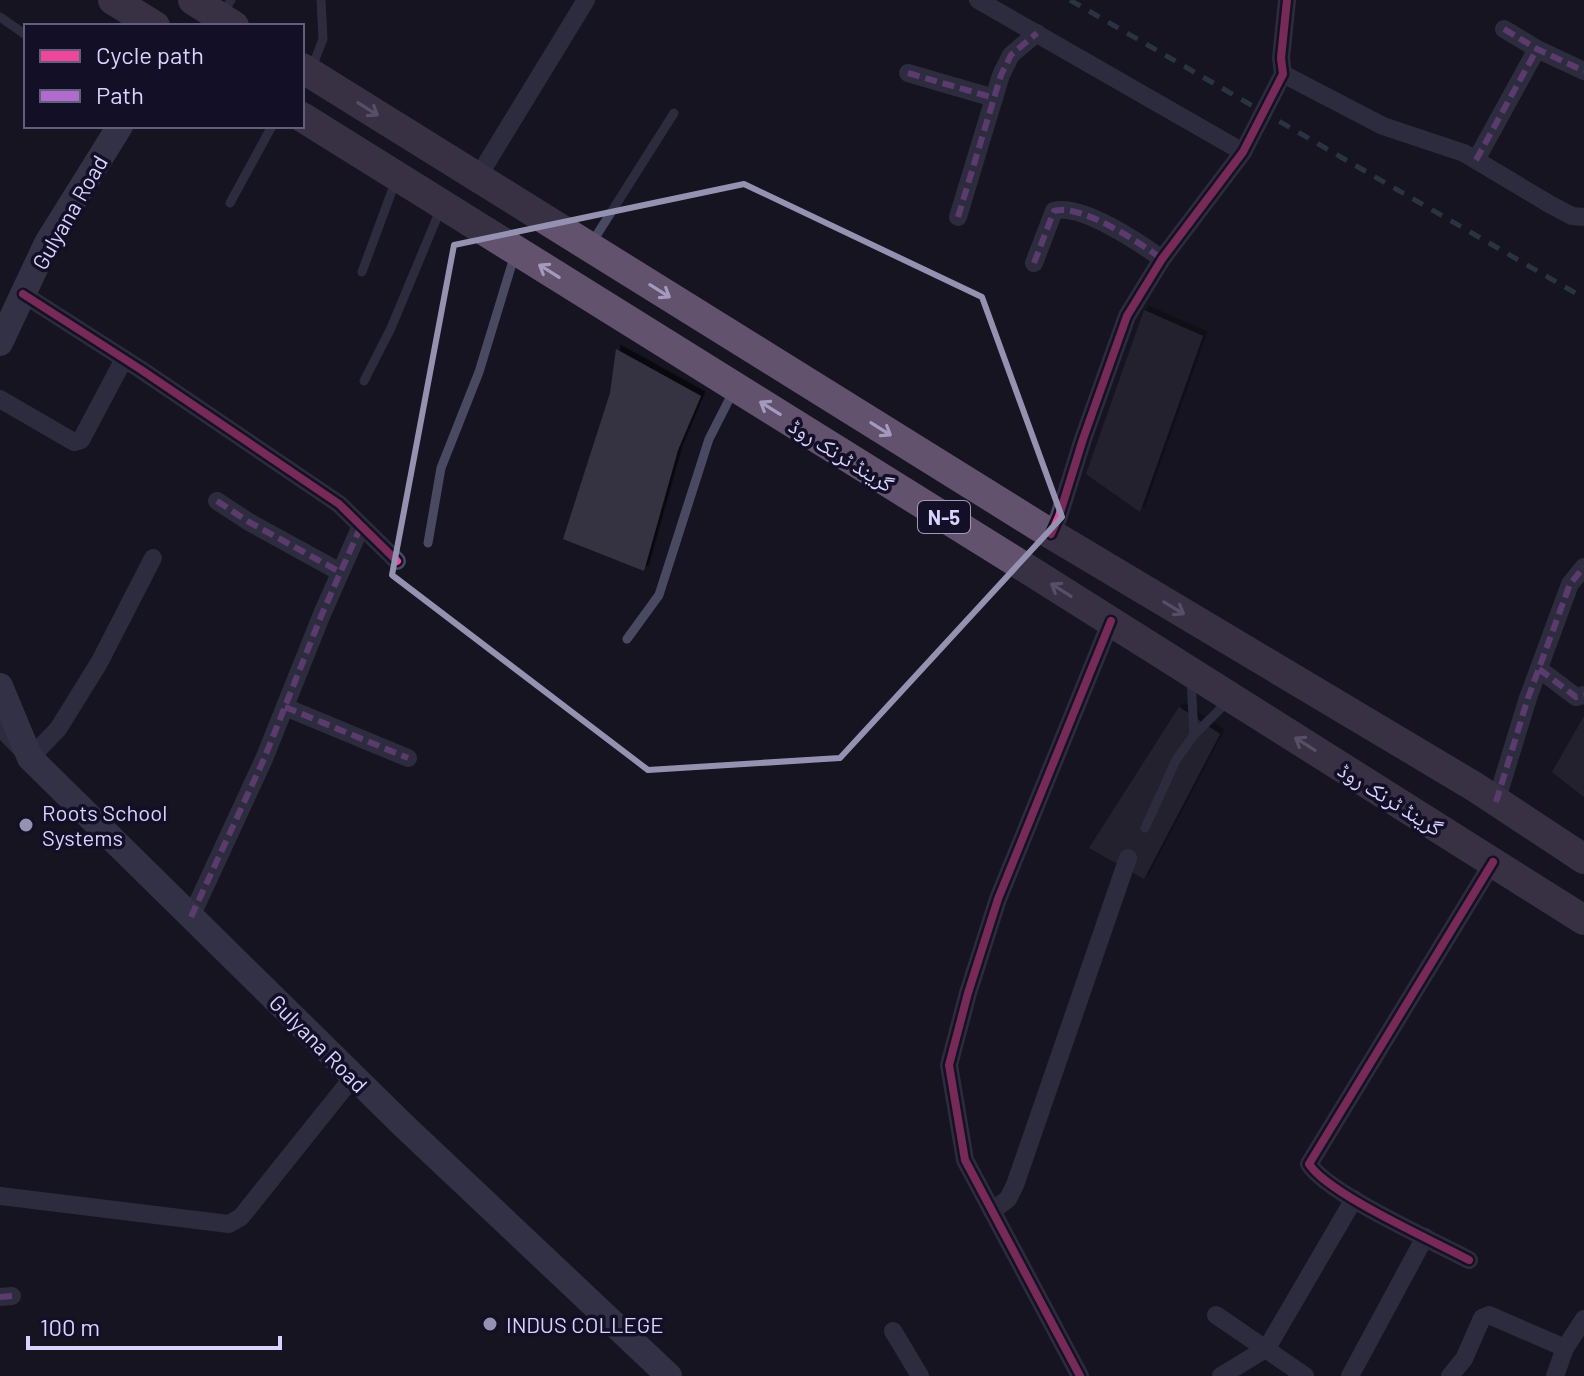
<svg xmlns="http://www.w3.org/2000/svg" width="1584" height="1376" font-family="Barlow,'Noto Naskh Arabic',sans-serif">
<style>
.building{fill:#343243;filter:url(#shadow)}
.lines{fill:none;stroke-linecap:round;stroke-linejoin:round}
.service{stroke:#4a4962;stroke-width:9}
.minor{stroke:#4a4962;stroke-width:18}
.secondary{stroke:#575674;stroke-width:26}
.trunk{stroke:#62526e;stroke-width:30}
.rail{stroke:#43596b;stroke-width:5;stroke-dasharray:12 10;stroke-linecap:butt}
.quiet{stroke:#b06ccc;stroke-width:6;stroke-dasharray:12 6;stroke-linecap:butt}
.cycleway-casing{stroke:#130f26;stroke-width:13}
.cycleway{stroke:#ed469a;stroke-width:8}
.oneway{stroke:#a39abe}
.marked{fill:none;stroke:#9591b1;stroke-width:6;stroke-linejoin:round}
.poi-dot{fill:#9591b1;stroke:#130f26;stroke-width:3}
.labels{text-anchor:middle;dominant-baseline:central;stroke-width:7;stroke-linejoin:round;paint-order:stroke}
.shield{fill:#130f26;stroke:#9e99be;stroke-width:2}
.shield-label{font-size:20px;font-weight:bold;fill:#d9d4ff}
.street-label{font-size:22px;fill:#d9d4ff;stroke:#130f26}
.poi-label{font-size:22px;fill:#d9d4ff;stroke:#130f26;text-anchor:start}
</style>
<defs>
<filter id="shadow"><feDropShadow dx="4.5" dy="-4.5" stdDeviation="0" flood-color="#0009"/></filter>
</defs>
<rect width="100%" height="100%" fill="#161421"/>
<g class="building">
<polygon points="1144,310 1203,336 1140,512 1086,474"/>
<polygon points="616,349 701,396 678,450 644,571 563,539 610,393"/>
<polygon points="1179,707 1220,734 1144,879 1089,848"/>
<polygon points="1584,716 1584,797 1552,772"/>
</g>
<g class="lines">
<g class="service">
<polyline points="222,14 231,0"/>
<polyline points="0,17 26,35"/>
<polyline points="311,70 323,39 321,0"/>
<polyline points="230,203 272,126"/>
<polyline points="591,244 674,113"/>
<polyline points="362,272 396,180"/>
<polyline points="364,381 391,328 441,208"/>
<polyline points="428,543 441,468 479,372 515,254"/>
<polyline points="627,639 659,595 709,439 734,390"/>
<polyline points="1191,678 1194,735"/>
<polyline points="1145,828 1176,760 1194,735 1229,700"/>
</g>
<g class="minor">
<polyline points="978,0 1243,152"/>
<polyline points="1504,29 1537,49 1584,71"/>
<polyline points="908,73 994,98"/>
<polyline points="1283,74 1383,126 1464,153 1551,205 1572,216 1584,217"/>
<polyline points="1476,160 1537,49"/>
<polyline points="478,177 586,0"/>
<polyline points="958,217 1001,75 1011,55 1037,33"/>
<path d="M1034 263 1054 211C1081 203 1140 243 1162 259"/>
<polyline points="23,294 140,369 339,504 397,561"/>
<polyline points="0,399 74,442 81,440 124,359"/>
<polyline points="217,501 249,522 340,572"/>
<polyline points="1051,534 1059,516 1083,439 1127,316 1162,259 1243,152 1283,74 1281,58 1287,0"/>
<polyline points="1539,669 1576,697 1584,695"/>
<polyline points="285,707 408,758"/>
<polyline points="0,727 30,758 58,729 99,663 153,558"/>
<polyline points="1496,802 1528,698 1570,584 1584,567"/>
<polyline points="191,917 264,759 322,614 361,526"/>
<polyline points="0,1196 229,1224 241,1217 353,1077"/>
<polyline points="992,1211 1008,1199 1015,1185 1128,858"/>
<path d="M1469 1260C1434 1241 1328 1194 1309 1164L1493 862"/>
<polyline points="0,1297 12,1296"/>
<polyline points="1216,1315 1305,1376"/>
<polyline points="893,1331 920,1376"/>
<polyline points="1080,1376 965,1160 949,1065 968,993 998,899 1111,621"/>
<polyline points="1221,1376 1267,1348 1354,1199"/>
<polyline points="1350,1376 1425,1237"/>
<polyline points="1450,1376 1464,1359 1482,1318 1489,1315 1565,1348"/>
<polyline points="1555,1376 1565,1348 1584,1319"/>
</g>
<g class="secondary">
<polyline points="0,343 47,243 120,126"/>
<polyline points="0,686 30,758 403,1125 669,1376"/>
</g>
<g class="trunk">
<polyline points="113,0 155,26"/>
<polyline points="193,0 234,26"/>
<polyline points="302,68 1051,534 1475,787 1584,859"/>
<polyline points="302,117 1029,570 1584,920"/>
</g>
<polyline class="rail" points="1070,0 1584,298"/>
<g class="quiet">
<polyline points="1504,29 1537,49 1584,71"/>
<polyline points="908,73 994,98"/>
<polyline points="1476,160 1537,49"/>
<polyline points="958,217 1001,75 1011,55 1037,33"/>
<path d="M1034 263 1054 211C1081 203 1140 243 1162 259"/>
<polyline points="217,501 249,522 340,572"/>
<polyline points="1539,669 1576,697 1584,695"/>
<polyline points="285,707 408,758"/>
<polyline points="1496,802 1528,698 1570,584 1584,567"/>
<polyline points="191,917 264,759 322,614 361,526"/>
<polyline points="0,1297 12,1296"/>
</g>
<g class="cycleway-casing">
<g id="cycleway">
<polyline points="23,294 140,369 339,504 397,561"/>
<polyline points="1051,534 1059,516 1083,439 1127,316 1162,259 1243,152 1283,74 1281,58 1287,0"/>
<path d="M1469 1260C1434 1241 1328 1194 1309 1164L1493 862"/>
<polyline points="1080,1376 965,1160 949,1065 968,993 998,899 1111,621"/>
</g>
</g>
<use href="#cycleway" class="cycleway"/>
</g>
<defs><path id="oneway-shaft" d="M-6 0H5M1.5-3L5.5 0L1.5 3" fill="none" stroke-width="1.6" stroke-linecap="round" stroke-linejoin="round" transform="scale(2)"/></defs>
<g class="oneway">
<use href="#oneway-shaft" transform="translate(368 109) rotate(32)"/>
<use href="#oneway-shaft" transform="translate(549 271) rotate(-148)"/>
<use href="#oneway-shaft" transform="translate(660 291) rotate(32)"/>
<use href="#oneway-shaft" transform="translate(770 408) rotate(-148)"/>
<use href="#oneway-shaft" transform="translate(881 429) rotate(32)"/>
<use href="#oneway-shaft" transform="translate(1061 590) rotate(-148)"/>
<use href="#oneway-shaft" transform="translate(1174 608) rotate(31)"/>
<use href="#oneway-shaft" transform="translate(1305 744) rotate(-148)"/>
</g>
<path d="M0 0H1584V1376H0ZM744 184 982 297 1062 517 840 758 648 770 392 575 454 245Z" fill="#161421" fill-opacity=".55" fill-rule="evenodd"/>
<path class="marked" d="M744 184 982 297 1062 517 840 758 648 770 392 575 454 245Z"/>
<g class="poi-dot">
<circle cx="26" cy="825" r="8"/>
<circle cx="490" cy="1324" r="8"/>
</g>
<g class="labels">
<rect class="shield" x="918" y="501" width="52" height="32" rx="6"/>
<g class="shield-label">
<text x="944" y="517">N-5</text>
</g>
<g class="street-label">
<text transform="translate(69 212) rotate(-60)">Gulyana Road</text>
<text transform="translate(842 454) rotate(32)">گرینڈ ٹرنک روڈ</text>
<text transform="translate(1391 798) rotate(32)">گرینڈ ٹرنک روڈ</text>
<text transform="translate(319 1043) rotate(45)">Gulyana Road</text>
</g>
<g class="poi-label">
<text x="42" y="812">Roots School<tspan x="42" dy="25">Systems</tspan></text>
<text x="506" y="1324">INDUS COLLEGE</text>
</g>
</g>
<rect x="24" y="24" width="280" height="104" fill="#130f26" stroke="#625e7d" stroke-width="2"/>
<rect x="40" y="50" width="40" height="12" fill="#ed469a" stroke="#625e7d" stroke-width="2"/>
<text x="96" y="64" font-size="24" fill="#d9d4ff">Cycle path</text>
<rect x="40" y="90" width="40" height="12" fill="#b06ccc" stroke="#625e7d" stroke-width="2"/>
<text x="96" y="104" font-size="24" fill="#d9d4ff">Path</text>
<path d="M28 1336v12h252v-12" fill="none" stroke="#d9d4ff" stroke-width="4"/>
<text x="40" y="1336" font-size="24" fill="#d9d4ff" stroke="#130f26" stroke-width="6" paint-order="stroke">100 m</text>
</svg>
